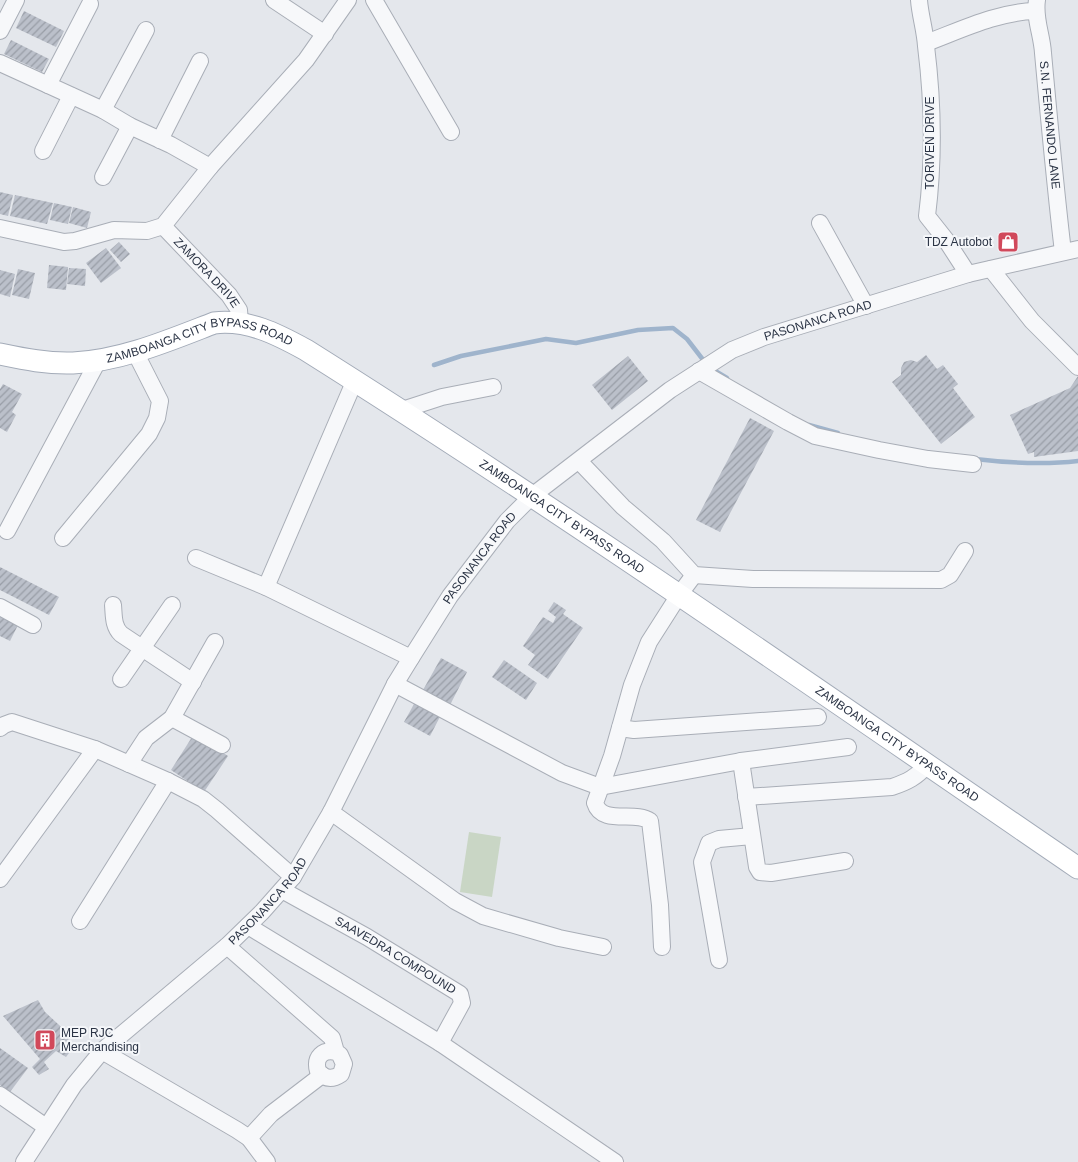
<svg xmlns="http://www.w3.org/2000/svg" width="1078" height="1162" font-family="Arial,sans-serif">
<style>
.pitch{fill:#c9d6c5}
.lines{fill:none;stroke-linecap:round;stroke-linejoin:round}
.stream{stroke:#9fb4cc;stroke-width:4.5}
.building{fill:url(#building-hatch)}
.minor-casing{stroke:#a9aeb7;stroke-width:18}
.major-casing{stroke:#a3abb8;stroke-width:23}
.minor{stroke:#f7f8fa;stroke-width:16}
.major{stroke:#fff;stroke-width:21}
.labels{text-anchor:middle;dominant-baseline:central;stroke-width:4;stroke-linejoin:round;paint-order:stroke}
.street-label{font-size:12px;fill:#2b3445;stroke:#f4f6f9}
.poi-label{font-size:12px;fill:#2b3445;stroke:#f4f6f9;text-anchor:end}
</style>
<defs>
<pattern id="building-hatch" width="6" height="6" patternUnits="userSpaceOnUse" patternTransform="scale(1.25)"><rect width="6" height="6" fill="#bbc0ca"/><path d="M-1 1l2-2M0 6l6-6M5 7l2-2" fill="none" stroke="#989da6"/></pattern>
</defs>
<rect width="100%" height="100%" fill="#e4e7ec"/>
<polygon class="pitch" points="469,832 501,837 492,897 460,892"/>
<g class="lines">
<g class="stream">
<polyline points="434,365 461,356 546,339 576,343 638,330 673,328 687,339 704,361"/>
<polyline points="717,372 727,378"/>
<polyline points="809,425 838,433"/>
<path d="M975 459C1009 463 1044 465 1078 461"/>
</g>
</g>
<g class="building">
<polygon points="24,11 64,31 56,47 16,28"/>
<polygon points="11,40 49,59 42,72 4,54"/>
<polygon points="0,192 13,195 8,216 0,214"/>
<polygon points="15,195 53,203 47,224 10,216"/>
<polygon points="54,203 72,207 68,224 50,220"/>
<polygon points="73,207 91,212 87,228 69,223"/>
<polygon points="119,242 130,254 121,262 110,250"/>
<polygon points="106,248 121,268 101,283 86,263"/>
<polygon points="49,265 68,267 66,290 47,288"/>
<polygon points="69,268 86,269 85,286 67,284"/>
<polygon points="18,269 35,273 29,299 12,295"/>
<polygon points="0,270 15,274 10,297 0,294"/>
<polygon points="926,355 937,369 943,365 958,384 953,388 975,417 941,444 892,382 901,375 901,368 904,362 911,360 917,362"/>
<polygon points="628,356 648,381 612,410 592,385"/>
<polygon points="1078,376 1078,451 1034,457 1034,452 1028,454 1010,415 1070,388"/>
<polygon points="3,384 22,394 12,412 16,415 7,432 0,428 0,389"/>
<polygon points="750,418 774,431 720,532 696,520"/>
<polygon points="0,567 59,597 49,615 0,590"/>
<polygon points="554,602 566,610 563,614 583,628 548,679 528,665 535,655 523,646 543,617 553,623 556,617 548,611"/>
<polygon points="0,613 19,623 10,641 0,636"/>
<polygon points="441,658 467,672 450,705 423,690"/>
<polygon points="504,660 537,683 526,700 492,677"/>
<polygon points="418,697 443,711 430,736 404,722"/>
<polygon points="194,734 228,756 204,792 171,770"/>
<polygon points="38,1000 45,1012 71,1036 65,1044 72,1049 66,1057 56,1051 44,1062 49,1069 39,1075 32,1067 40,1059 3,1016"/>
<polygon points="0,1048 28,1068 10,1092 0,1085"/>
</g>
<g class="lines">
<g class="minor-casing">
<g id="minor">
<polyline points="274,0 325,34"/>
<polyline points="374,0 451,132"/>
<path d="M919 0C920 15 925 30 926 46 933 102 934 160 927 216L946 240 968 274"/>
<path id="s1" d="M1037 0C1034 18 1042 35 1043 53 1049 119 1055 185 1063 252"/>
<polyline points="0,31 16,0"/>
<path d="M926 43C961 30 997 12 1035 11"/>
<polyline points="0,63 103,110 130,126 171,145 210,167"/>
<polyline points="48,85 90,4"/>
<polyline points="103,110 146,30"/>
<polyline points="160,140 200,61"/>
<polyline points="43,151 71,96"/>
<polyline points="103,177 130,126"/>
<polyline points="820,223 866,306"/>
<path id="s2" d="M163 226 229 295 239 310 240 322"/>
<polyline points="0,228 64,242 75,241 114,230 147,231 163,226 210,167 306,60 348,0"/>
<polyline points="991,269 1032,321 1078,367"/>
<polyline points="699,371 788,422 815,436 879,450 928,459 973,464"/>
<polyline points="402,410 442,397 493,387"/>
<polyline points="579,461 623,507 663,541 694,575 753,579 941,580 950,575 965,551"/>
<polyline points="7,531 99,359"/>
<polyline points="63,538 149,434 157,418 160,401 135,352"/>
<polyline points="196,558 266,587 411,658"/>
<polyline points="266,587 355,380"/>
<path d="M113 605C114 616 113 626 121 634L193 682"/>
<polyline points="0,607 33,625"/>
<polyline points="121,679 172,605"/>
<polyline points="395,684 562,773 600,787 741,761 848,747"/>
<polyline points="172,718 222,745"/>
<polyline points="0,728 4,725 12,722 95,749 168,781 203,799 217,810 293,877"/>
<polyline points="620,728 634,730 818,717"/>
<polyline points="741,761 757,867 760,872 771,873 845,861"/>
<polyline points="129,764 146,738 172,718 215,642"/>
<path d="M746 797 892 787C907 782 917 777 927 765"/>
<polyline points="331,812 455,901 483,916 559,938 603,947"/>
<polyline points="0,879 95,749"/>
<path id="s3" d="M282 890 367 937 460 994 462 1003 440 1043"/>
<polyline points="80,921 168,781"/>
<polyline points="248,926 440,1043 615,1162"/>
<path d="M227 946 332 1038 336 1052 340 1055 344 1064 341 1074C332 1080 325 1079 318 1071 314 1057 323 1049 336 1052"/>
<path d="M662 947 660 905 650 821C635 810 602 826 595 803L612 756 632 685 649 642 679 595 694 575"/>
<polyline points="719,960 702,862 709,843 719,839 752,836"/>
<polyline points="102,1051 237,1130 249,1138 267,1162"/>
<polyline points="0,1095 46,1127"/>
<polyline points="249,1138 271,1114 322,1075"/>
<path id="s4" d="M24 1162 74 1085 102 1051 227 946 262 912 293 877 331 812 395 684 411 658 450 596 507 521 532 496 670 390 732 350 764 337 968 274 1078 249"/>
</g>
</g>
<g class="major-casing">
<g id="major">
<path id="s5" d="M0 354C24 359 48 364 73 363 121 361 170 340 214 323 248 319 277 334 306 350 568 515 822 693 1078 868"/>
</g>
</g>
<use href="#minor" class="minor"/>
<use href="#major" class="major"/>
</g>
<defs>
<g id="shop-square" transform="scale(1.125)"><rect x="-9" y="-9" width="18" height="18" rx="4" fill="#d1495b" stroke="#f4f6f9"/><path d="M-5-2.5h2.3a2.7 3.5 0 0 1 5.4 0H5L5.5 6h-11ZM-1.5-2.5h3a1.5 2.3 0 0 0-3 0Z" fill="#fff"/></g>
<g id="building-square" transform="scale(1.125)"><rect x="-9" y="-9" width="18" height="18" rx="4" fill="#d1495b" stroke="#f4f6f9"/><path d="M-4-6H4V6H1V3H-1V6H-4ZM-2.5-4.3h1.7v1.8h-1.7ZM.8-4.3h1.7v1.8H.8ZM-2.5-1h1.7V.8h-1.7ZM.8-1h1.7V.8H.8Z" fill="#fff"/></g>
</defs>
<g fill-rule="evenodd">
<use href="#shop-square" x="1008" y="242"/>
<use href="#building-square" x="45" y="1040"/>
</g>
<g class="labels">
<g class="street-label">
<text stroke="none"><textPath href="#s1" startOffset="126">S.N. FERNANDO LANE</textPath></text>
<text transform="translate(930 143) rotate(-90)">TORIVEN DRIVE</text>
<text stroke="none"><textPath href="#s2" startOffset="64">ZAMORA DRIVE</textPath></text>
<text stroke="none"><textPath href="#s4" startOffset="1185">PASONANCA ROAD</textPath></text>
<text stroke="none"><textPath href="#s5" startOffset="205">ZAMBOANGA CITY BYPASS ROAD</textPath></text>
<text stroke="none"><textPath href="#s5" startOffset="624">ZAMBOANGA CITY BYPASS ROAD</textPath></text>
<text stroke="none"><textPath href="#s4" startOffset="765">PASONANCA ROAD</textPath></text>
<text stroke="none"><textPath href="#s5" startOffset="1029">ZAMBOANGA CITY BYPASS ROAD</textPath></text>
<text stroke="none"><textPath href="#s4" startOffset="360">PASONANCA ROAD</textPath></text>
<text stroke="none"><textPath href="#s3" startOffset="131">SAAVEDRA COMPOUND</textPath></text>
</g>
<g class="poi-label">
<text x="992" y="242">TDZ Autobot</text>
<text x="61" y="1033" text-anchor="start">MEP RJC<tspan x="61" dy="14">Merchandising</tspan></text>
</g>
</g>
</svg>
